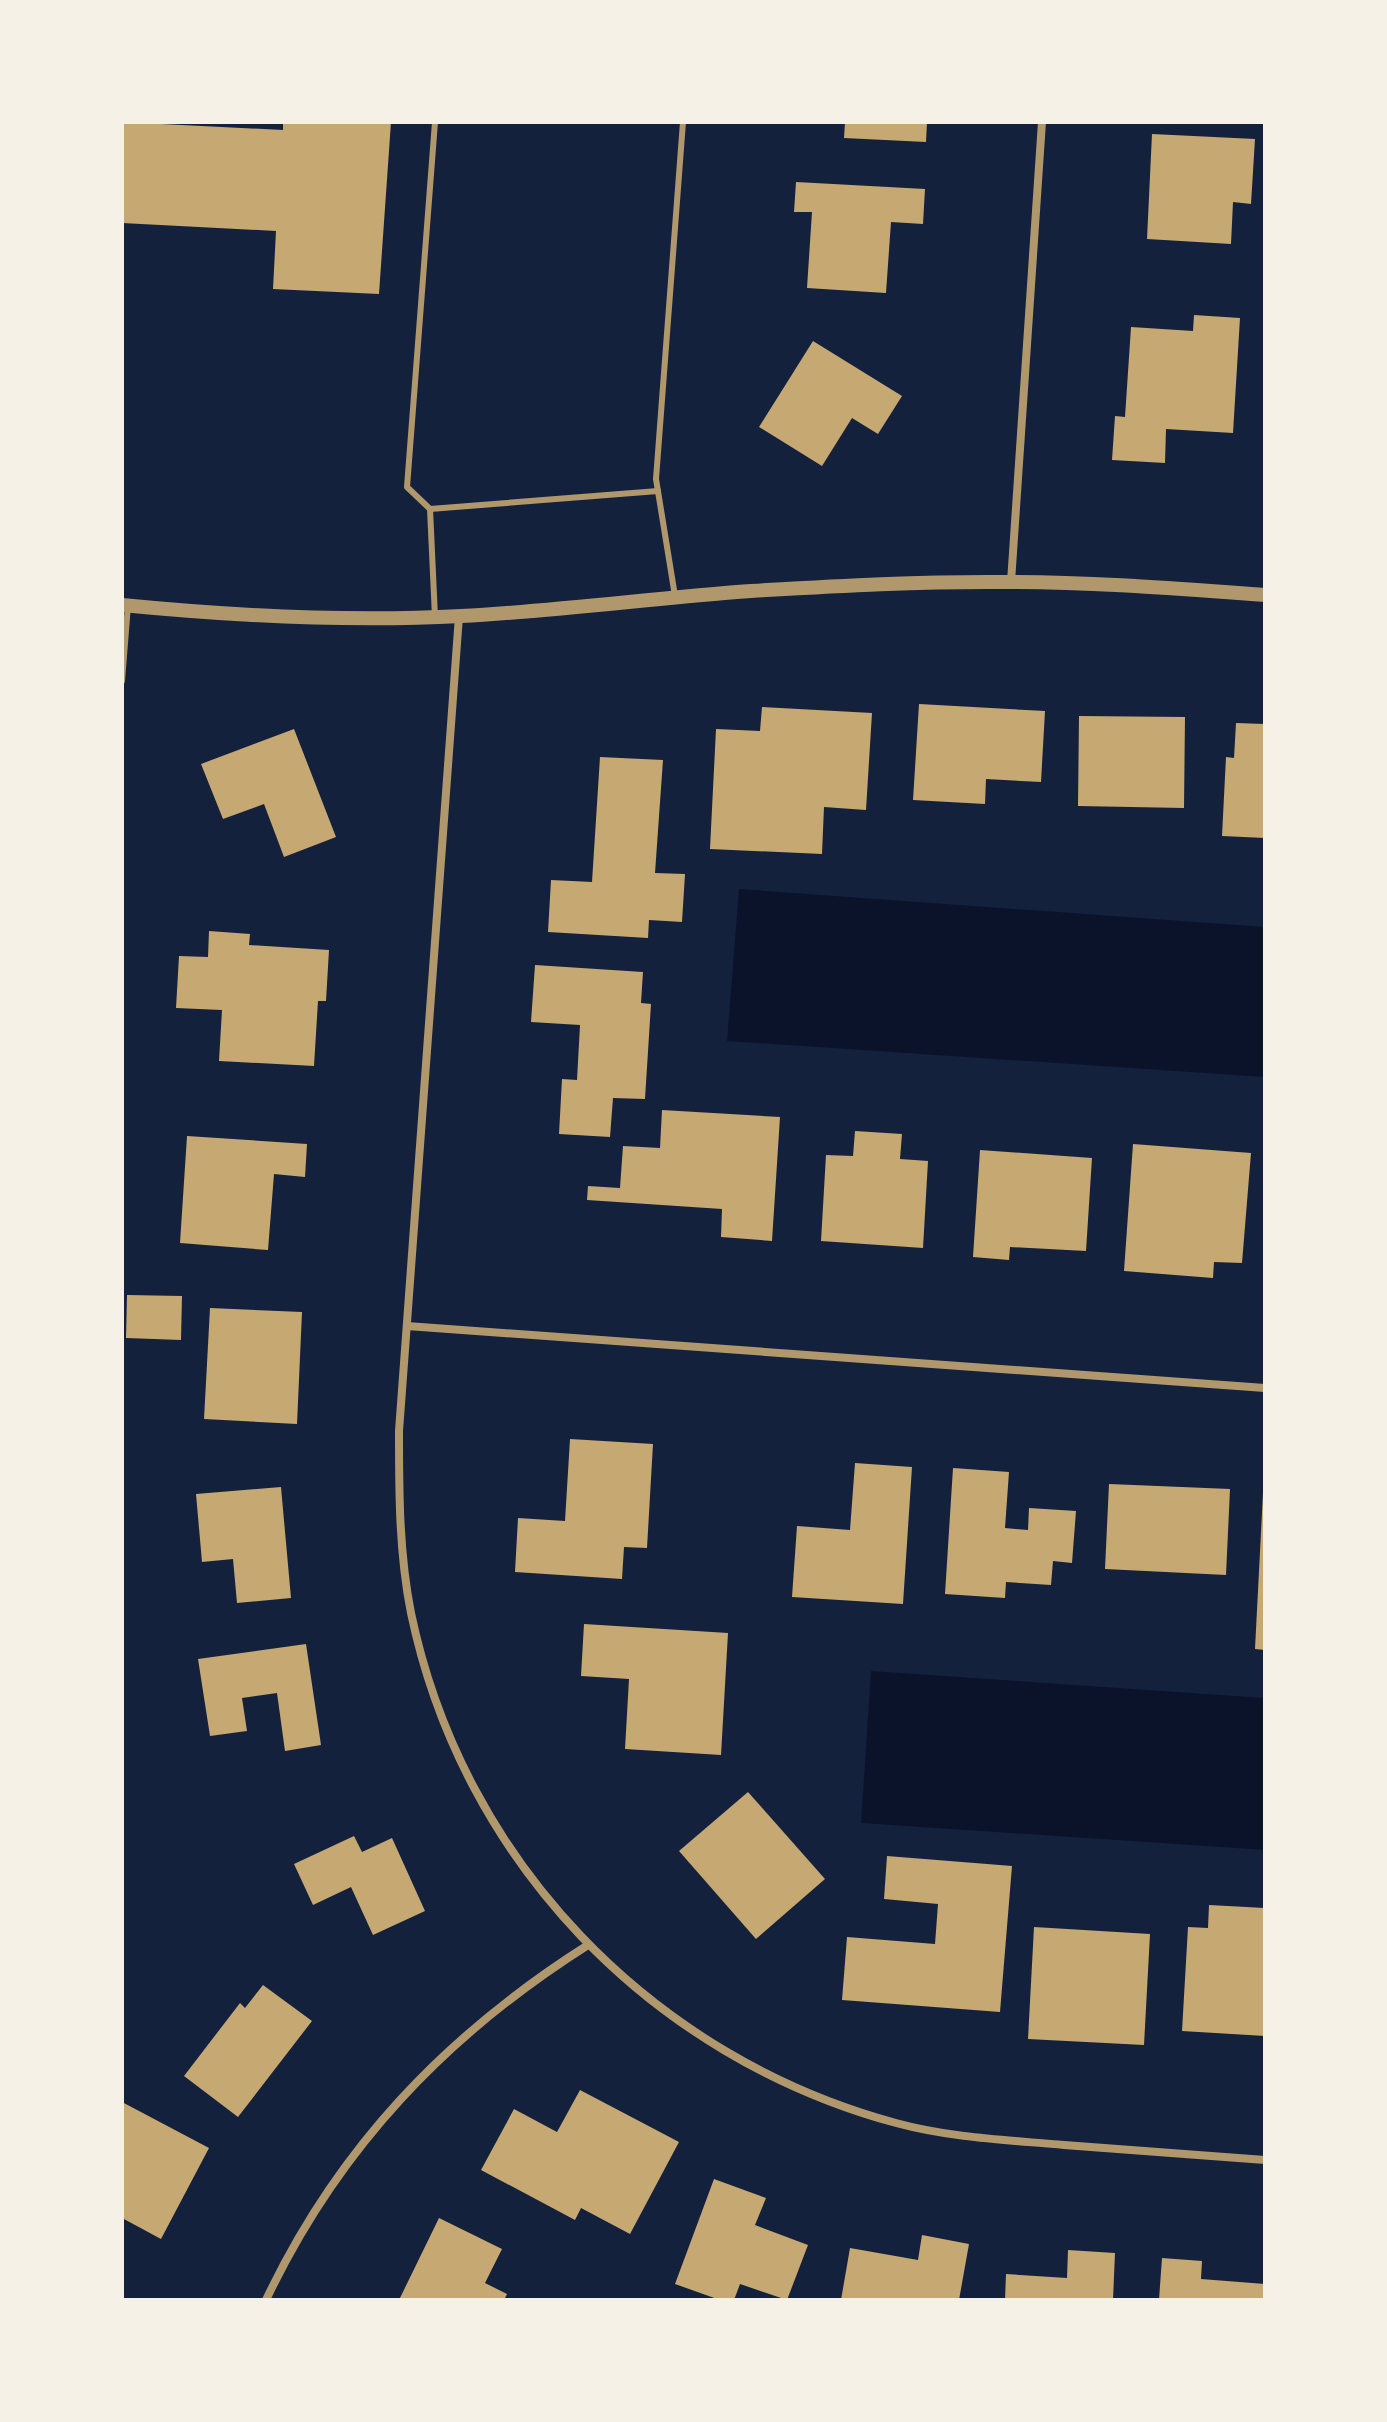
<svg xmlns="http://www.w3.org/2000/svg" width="1387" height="2422" font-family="'Source Serif 4',serif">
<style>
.water{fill:#0b132b}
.building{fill:#c6a872}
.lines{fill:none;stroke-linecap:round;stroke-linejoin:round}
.service{stroke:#b1986c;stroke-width:6}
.minor{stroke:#b1986c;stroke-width:8}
.tertiary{stroke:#b1986c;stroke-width:14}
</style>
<rect width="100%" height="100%" fill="#14213d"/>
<g class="water">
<polygon points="739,889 1265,927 1265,1077 727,1041"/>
<polygon points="871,1671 1265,1698 1265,1850 861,1823"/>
</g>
<g class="building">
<polygon points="122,122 283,130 283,122 391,122 379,294 273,289 276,231 122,223"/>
<polygon points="845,122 927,122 926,142 844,138"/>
<polygon points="1152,134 1255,139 1251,204 1233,202 1231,244 1147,239"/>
<polygon points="796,182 925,189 923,224 891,222 886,293 807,288 812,212 794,212"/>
<polygon points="1194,315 1240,318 1233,433 1166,429 1165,463 1112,460 1115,416 1125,417 1131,327 1193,331"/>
<polygon points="813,341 902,396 878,434 852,418 822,466 759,427"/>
<polygon points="919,704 1045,711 1041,782 986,779 985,804 913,800"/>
<polygon points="762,707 872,713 866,810 824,807 822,854 710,849 716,729 760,731"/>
<polygon points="1079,716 1185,717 1184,808 1078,806"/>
<polygon points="1236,723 1265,724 1265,838 1222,836 1226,757 1234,758"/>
<polygon points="294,729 336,837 284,857 264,804 223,819 201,764"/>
<polygon points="600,757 663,760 655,873 685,874 682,922 649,920 648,938 548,932 551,880 592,882"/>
<polygon points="209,931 250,934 249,945 329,950 326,1001 318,1001 314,1066 219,1061 222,1010 176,1008 179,956 208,957"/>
<polygon points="535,965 643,972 641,1003 651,1004 645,1099 613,1098 610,1137 559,1134 562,1079 577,1080 580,1025 531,1022"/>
<polygon points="662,1110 780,1117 772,1241 721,1237 722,1209 587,1200 588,1186 620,1188 623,1146 660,1148"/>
<polygon points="855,1131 902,1134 900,1159 928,1161 923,1248 821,1241 826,1155 853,1156"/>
<polygon points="187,1136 307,1144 305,1177 274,1174 268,1250 180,1243"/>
<polygon points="1133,1144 1251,1153 1242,1263 1214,1262 1213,1278 1124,1271"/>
<polygon points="980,1150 1092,1158 1086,1251 1010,1247 1009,1260 973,1257"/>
<polygon points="127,1295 182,1296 181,1340 126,1338"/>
<polygon points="210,1308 302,1312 297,1424 204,1419"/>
<polygon points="570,1439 653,1444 647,1548 624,1547 622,1579 515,1572 518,1518 565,1521"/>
<polygon points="855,1463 912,1467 903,1604 792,1597 797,1526 850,1530"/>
<polygon points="953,1468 1009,1472 1005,1528 1028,1530 1029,1508 1076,1511 1072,1563 1053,1561 1051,1585 1006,1582 1005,1598 945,1594"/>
<polygon points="1109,1484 1230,1489 1226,1575 1105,1569"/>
<polygon points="281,1487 291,1598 237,1603 233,1559 202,1562 196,1494"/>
<polygon points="1263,1493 1265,1493 1265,1650 1255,1649"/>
<polygon points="584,1624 728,1633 721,1755 625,1749 629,1679 581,1676"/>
<polygon points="306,1644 321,1745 285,1751 277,1693 242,1698 247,1731 210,1736 198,1659"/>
<polygon points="748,1792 825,1879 756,1939 679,1851"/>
<polygon points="354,1836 362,1852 392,1838 425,1911 373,1935 351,1887 313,1905 294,1864"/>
<polygon points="887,1856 1012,1866 1000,2012 842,2000 847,1937 935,1944 938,1904 884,1899"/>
<polygon points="1209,1905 1265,1908 1265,2036 1182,2031 1188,1927 1208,1928"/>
<polygon points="1034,1927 1150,1934 1144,2045 1028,2039"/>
<polygon points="263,1985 312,2021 238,2117 184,2076 240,2003 245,2008"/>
<polygon points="580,2090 679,2142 630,2234 581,2208 575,2220 481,2170 514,2109 557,2132"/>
<polygon points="122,2102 209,2148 161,2239 122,2218"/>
<polygon points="714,2179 766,2198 755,2225 808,2245 787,2300 740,2284 734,2300 720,2300 675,2284"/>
<polygon points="439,2218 502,2249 485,2283 507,2294 504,2300 399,2300"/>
<polygon points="922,2235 969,2244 959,2300 841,2300 850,2248 918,2260"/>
<polygon points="1068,2250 1115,2253 1113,2300 1005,2300 1006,2274 1067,2278"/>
<polygon points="1162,2258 1202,2261 1201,2279 1265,2284 1265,2300 1159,2300"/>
</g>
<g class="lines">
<g class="service">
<polyline points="435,122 407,487 430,509 435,617"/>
<polyline points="430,509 658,491"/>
<polyline points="675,596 656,479 683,122"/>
<polyline points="122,681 128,605"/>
</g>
<g class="minor">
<polyline points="1011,582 1042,122"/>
<path d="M459 616 399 1431C399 1492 399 1553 411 1613 463 1862 652 2057 896 2123 951 2138 1008 2140 1064 2145 1131 2150 1198 2155 1265 2160"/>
<polyline points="407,1326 1265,1388"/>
<path d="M266 2300C338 2148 446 2035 588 1945"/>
</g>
<path class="tertiary" d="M122 605C234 616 348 622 461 616 558 611 654 598 751 591 837 586 924 581 1011 582 1096 582 1180 589 1265 595"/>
</g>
<rect width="1387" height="2422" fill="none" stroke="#f6f1e7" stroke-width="248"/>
</svg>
